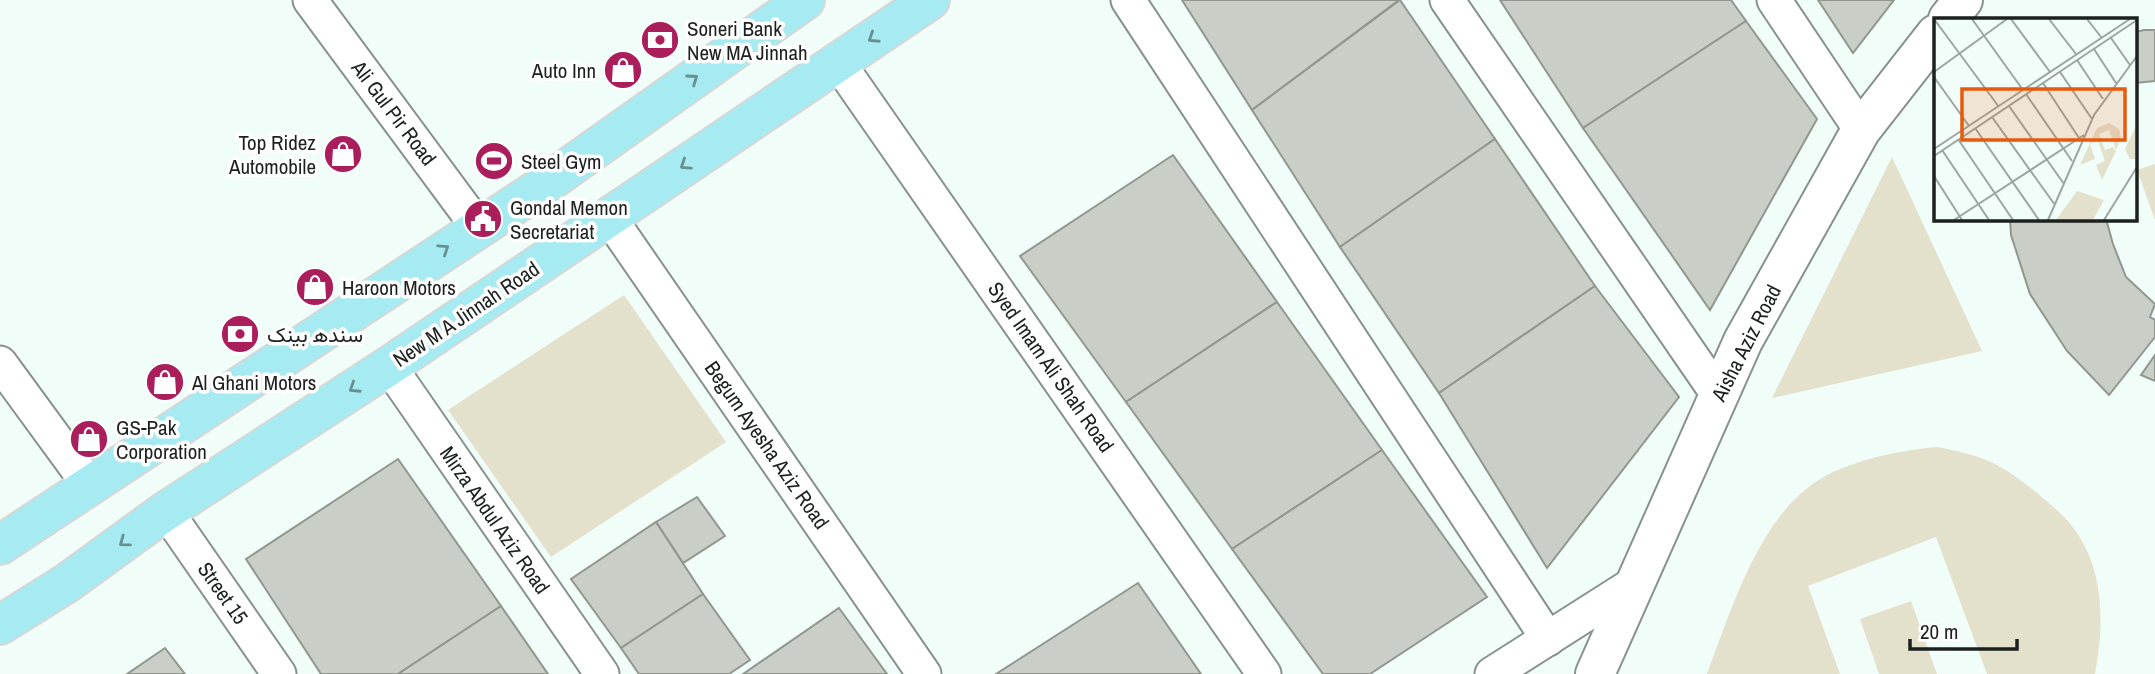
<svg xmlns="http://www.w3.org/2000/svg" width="2155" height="674" font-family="'Archivo Narrow',Vazirmatn,sans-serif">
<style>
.green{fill:#e3e1cc}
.building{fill:#c9cfc7;stroke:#91978f;stroke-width:2}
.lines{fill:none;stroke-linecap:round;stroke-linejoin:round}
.minor-casing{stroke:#87928e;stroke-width:37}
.tertiary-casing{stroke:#87928e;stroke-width:42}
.primary-casing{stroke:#d6d7d7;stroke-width:42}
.minor{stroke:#fff;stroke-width:33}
.tertiary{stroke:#fff;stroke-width:38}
.primary{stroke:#a6ebf2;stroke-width:38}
.oneway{stroke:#689093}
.labels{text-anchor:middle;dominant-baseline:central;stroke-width:7;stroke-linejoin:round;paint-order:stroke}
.poi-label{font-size:21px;fill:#1c201f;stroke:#fff;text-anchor:start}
.street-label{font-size:21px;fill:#1c201f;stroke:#fff}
.inset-road{fill:none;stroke:#9ca5a1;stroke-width:2}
.view{fill:#e8590c;fill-opacity:0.15;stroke:#e8590c;stroke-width:3.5}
.inset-edge{fill:none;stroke:#1c201f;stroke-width:3.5}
</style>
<rect width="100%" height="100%" fill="#f1fdf8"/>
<g class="green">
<polygon points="1892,157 1982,351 1772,398"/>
<polygon points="2155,164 2155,220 2137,170"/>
<polygon points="624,295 726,442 551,557 448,410"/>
<path d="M1937 447C1984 456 2000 463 2037 493 2050 504 2065 516 2075 530 2105 572 2104 626 2095 674H1987L1936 537 1808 586 1840 674H1707C1729 615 1755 531 1805 490 1837 462 1896 451 1937 447Z"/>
<polygon points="1911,601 1937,674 1879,674 1860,619"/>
</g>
<g class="building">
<polygon points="1182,0 1399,0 1252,110"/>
<polygon points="1400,0 1495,139 1340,247 1252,110"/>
<polygon points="1500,0 1731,0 1746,21 1583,128"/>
<polygon points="1818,0 1894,0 1853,53"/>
<polygon points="1746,21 1817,119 1710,310 1583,128"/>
<polygon points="2144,30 2155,30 2155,81 2136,83 2136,32"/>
<polygon points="1495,139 1595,286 1439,393 1340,247"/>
<polygon points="1173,155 1277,302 1126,402 1020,256"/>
<polygon points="2010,219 2106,219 2113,244 2126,277 2155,304 2150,317 2155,320 2155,337 2109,395 2067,351 2030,294 2011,235"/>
<polygon points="1595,286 1679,397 1547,568 1439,393"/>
<polygon points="1277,302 1382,450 1232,549 1126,402"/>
<polygon points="2155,355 2155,381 2141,375"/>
<polygon points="1382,450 1487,597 1370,674 1323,674 1232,549"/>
<polygon points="398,459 501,606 398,674 321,674 246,559"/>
<polygon points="697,497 725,536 683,563 656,522"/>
<polygon points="656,522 703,594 621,648 571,579"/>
<polygon points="1138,583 1201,674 996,674"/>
<polygon points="703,594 750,660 729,674 639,674 621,648"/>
<polygon points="501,606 548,674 398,674"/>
<polygon points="839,608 887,674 743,674"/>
<polygon points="165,648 185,674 127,674"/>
</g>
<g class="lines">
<g class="minor-casing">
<g id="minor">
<polyline points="310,0 478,227"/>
<polyline points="1128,0 1548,639"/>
<polyline points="1447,0 1719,396"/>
<polyline points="1774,0 1861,130"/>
<polyline points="837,61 1264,674"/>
<polyline points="609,217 924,674"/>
<polyline points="0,363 90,486"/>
<polyline points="389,366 602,674"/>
<polyline points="166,511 279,674"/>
<polyline points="1492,674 1635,583"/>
</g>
</g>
<g class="tertiary-casing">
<g id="tertiary">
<polyline points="1948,19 1963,0"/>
<polyline points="1595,674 1743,341 1861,130 1936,34"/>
</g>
</g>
<g class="primary-casing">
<g id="primary">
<polyline points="0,545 537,190 805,0"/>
<polyline points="0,625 67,583 166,511 389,366 930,0"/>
</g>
</g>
<use href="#minor" class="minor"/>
<use href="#tertiary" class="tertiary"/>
<use href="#primary" class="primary"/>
</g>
<defs><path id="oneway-chevron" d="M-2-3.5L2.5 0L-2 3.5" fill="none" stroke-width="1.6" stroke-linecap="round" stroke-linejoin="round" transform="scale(1.75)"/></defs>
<g class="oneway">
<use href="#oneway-chevron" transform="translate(873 38) rotate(147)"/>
<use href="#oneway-chevron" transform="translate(693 79) rotate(-35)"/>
<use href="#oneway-chevron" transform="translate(685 165) rotate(146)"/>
<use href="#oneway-chevron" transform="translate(444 249) rotate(-34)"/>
<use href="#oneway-chevron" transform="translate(354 388) rotate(147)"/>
<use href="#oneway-chevron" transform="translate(124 542) rotate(144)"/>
</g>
<defs>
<g id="bank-disc" transform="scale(2.0125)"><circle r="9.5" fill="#ab1e5c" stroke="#fff"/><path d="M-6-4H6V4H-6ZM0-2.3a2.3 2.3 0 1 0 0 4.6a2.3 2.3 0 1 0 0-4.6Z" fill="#fff"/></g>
<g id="shop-disc" transform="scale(2.0125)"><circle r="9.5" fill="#ab1e5c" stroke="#fff"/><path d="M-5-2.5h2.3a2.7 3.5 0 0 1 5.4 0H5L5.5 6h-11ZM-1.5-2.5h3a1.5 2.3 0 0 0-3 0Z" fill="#fff"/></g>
<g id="stadium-disc" transform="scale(2.0125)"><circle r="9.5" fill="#ab1e5c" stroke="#fff"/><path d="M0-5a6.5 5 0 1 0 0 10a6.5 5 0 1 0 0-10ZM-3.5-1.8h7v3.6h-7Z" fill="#fff"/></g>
<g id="civic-disc" transform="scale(2.0125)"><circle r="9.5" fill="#ab1e5c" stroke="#fff"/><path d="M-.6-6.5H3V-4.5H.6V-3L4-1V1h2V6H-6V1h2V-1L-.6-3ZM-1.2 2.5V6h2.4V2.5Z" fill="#fff"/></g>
</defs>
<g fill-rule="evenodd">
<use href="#bank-disc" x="660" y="40"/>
<use href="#shop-disc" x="623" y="70"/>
<use href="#shop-disc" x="343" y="154"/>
<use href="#stadium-disc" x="494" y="161"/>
<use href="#civic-disc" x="483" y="219"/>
<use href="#shop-disc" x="315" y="287"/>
<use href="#bank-disc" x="240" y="334"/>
<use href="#shop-disc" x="165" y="382"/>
<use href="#shop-disc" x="89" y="439"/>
</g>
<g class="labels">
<g class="poi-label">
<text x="687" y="28">Soneri Bank<tspan x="687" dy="24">New MA Jinnah</tspan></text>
<text x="596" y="70" text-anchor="end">Auto Inn</text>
<text x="316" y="142" text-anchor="end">Top Ridez<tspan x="316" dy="24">Automobile</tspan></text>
<text x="521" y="161">Steel Gym</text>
<text x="510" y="207">Gondal Memon<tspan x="510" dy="24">Secretariat</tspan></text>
<text x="342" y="287">Haroon Motors</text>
<text x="267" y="334">سندھ بینک</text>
<text x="192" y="382">Al Ghani Motors</text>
<text x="116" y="427">GS-Pak<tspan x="116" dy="24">Corporation</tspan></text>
</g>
<g class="street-label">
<text transform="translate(394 113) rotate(53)">Ali Gul Pir Road</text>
<text transform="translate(466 314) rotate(-34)">New M A Jinnah Road</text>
<text transform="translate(1746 343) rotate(-63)">Aisha Aziz Road</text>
<text transform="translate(1051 367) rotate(55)">Syed Imam Ali Shah Road</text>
<text transform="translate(767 445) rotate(55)">Begum Ayesha Aziz Road</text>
<text transform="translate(495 520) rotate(55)">Mirza Abdul Aziz Road</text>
<text transform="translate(223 593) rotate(55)">Street 15</text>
</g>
</g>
<g transform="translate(1934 18)">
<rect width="203" height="203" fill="#f1fdf8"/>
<path d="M175 105 185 111 187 119 182 132 175 112 165 116 171 132 179 129 182 133 168 162 162 147 171 143 164 123 156 126 161 141 146 147 163 110ZM203 106V141H196L191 131ZM143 173 170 182 159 202H122Z" fill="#e3e1cc"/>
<path class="inset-road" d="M0 1 65 89M38 1 89 72M77 1 116 54M115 1 142 36M153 1 167 19M177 20 196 47M160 31 182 65M143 42 169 81M0 54 73 1M126 54 158 101M0 59 35 108M109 65 145 120M92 76 138 143M75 88 130 166M58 99 121 187M41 110 105 202M24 121 79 202M0 131 196 1M8 132 55 202M0 138 203 2M0 158 28 202M20 202 150 117M114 202 160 97 203 38M170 202 203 149"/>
<path class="view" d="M28 71H191V122H28Z"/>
<rect width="203" height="203" class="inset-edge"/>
</g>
<path d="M1910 639v10h107v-10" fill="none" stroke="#1c201f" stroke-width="3.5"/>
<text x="1920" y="639" font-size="21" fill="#1c201f" stroke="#ffffff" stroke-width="5" paint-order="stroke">20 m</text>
</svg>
